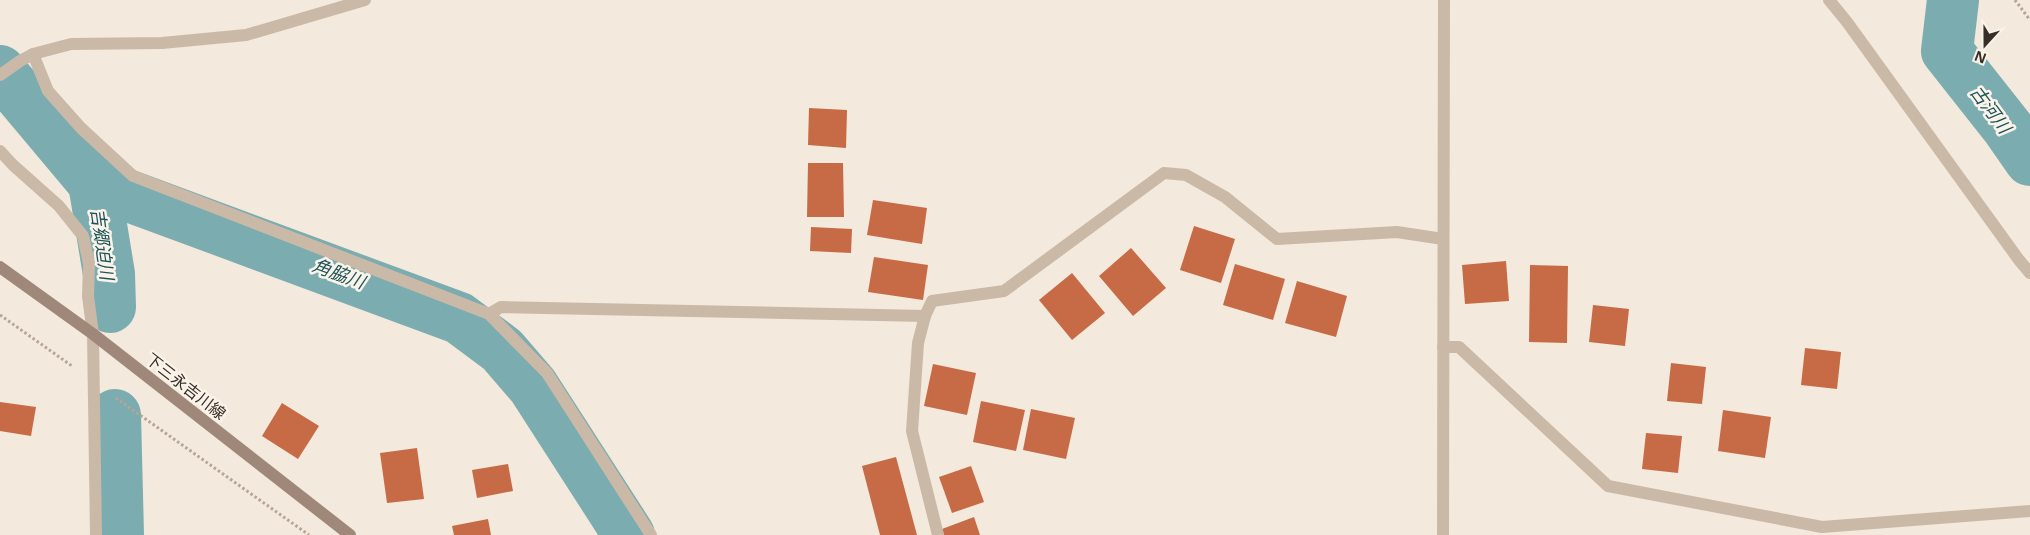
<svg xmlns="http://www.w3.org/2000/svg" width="2030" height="535" font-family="'Noto Sans','Noto Sans JP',sans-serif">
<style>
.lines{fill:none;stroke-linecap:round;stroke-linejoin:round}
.river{stroke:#7bacb0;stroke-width:52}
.building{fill:#c76a46}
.path{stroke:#b7a492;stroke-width:3;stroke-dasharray:2.5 2.5;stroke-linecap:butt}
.minor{stroke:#cbb9a8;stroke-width:12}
.secondary{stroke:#9f8879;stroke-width:12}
.labels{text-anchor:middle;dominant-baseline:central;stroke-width:5;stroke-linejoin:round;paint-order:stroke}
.street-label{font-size:16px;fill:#382e28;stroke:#faf3e9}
.water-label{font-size:18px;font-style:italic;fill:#1d535a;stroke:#faf3e9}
</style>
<rect width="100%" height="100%" fill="#f3e9dd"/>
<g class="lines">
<g class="river">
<polyline points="1953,0 1947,51 2007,127 2030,160"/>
<polyline points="0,71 94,183 459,318 502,350 533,386 629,535"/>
<polyline points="94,183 109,274 110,307"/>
<polyline points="115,415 118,535"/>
</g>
</g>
<g class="building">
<polygon points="809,108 847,110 846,148 808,145"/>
<polygon points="808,163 843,163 844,217 807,217"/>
<polygon points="873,200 927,208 922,244 867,235"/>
<polygon points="1194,226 1235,239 1221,283 1180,270"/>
<polygon points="811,227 852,229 851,253 810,251"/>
<polygon points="1131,248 1166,288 1133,316 1099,276"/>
<polygon points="874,257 928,265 923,300 868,292"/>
<polygon points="1506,261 1509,301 1465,304 1462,265"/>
<polygon points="1235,264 1285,279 1273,320 1223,305"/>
<polygon points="1530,265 1568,266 1567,343 1529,342"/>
<polygon points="1072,273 1105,313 1072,340 1039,300"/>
<polygon points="1297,281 1347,296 1336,337 1285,323"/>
<polygon points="1593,305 1629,309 1625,346 1589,342"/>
<polygon points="1805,348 1841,352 1837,389 1801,385"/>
<polygon points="1671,363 1706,367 1702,404 1667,401"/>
<polygon points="933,364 976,373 967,415 924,406"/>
<polygon points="981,401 1025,410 1016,451 973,442"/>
<polygon points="0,402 36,407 31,436 0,431"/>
<polygon points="282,403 319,426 298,459 262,436"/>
<polygon points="1031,409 1075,418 1066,459 1023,450"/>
<polygon points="1723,410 1771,417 1765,458 1718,451"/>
<polygon points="1646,433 1682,436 1678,473 1642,469"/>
<polygon points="417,448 424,499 387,503 380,453"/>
<polygon points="896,457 917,535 880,535 862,466"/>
<polygon points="508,464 513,491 477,498 472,470"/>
<polygon points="971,466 984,502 952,513 939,477"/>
<polygon points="974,517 980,535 944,535 942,529"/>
<polygon points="488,519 491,535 454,535 452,526"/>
</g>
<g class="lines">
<g class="path">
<polyline points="2015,0 2030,20"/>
<polyline points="0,315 72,366"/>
<polyline points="116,398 309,535"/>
</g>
<g class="minor">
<polyline points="1829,0 1847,22 2019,260 2030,273"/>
<polyline points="33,54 48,91 81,128 133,176 489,314 547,373 651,535"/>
<polyline points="0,75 20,61 33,54 71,44 162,43 246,35 365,0"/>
<polyline points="0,151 13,165 59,206 83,236 89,264 88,296 93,334 96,535"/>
<polyline points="489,314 501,307 925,316"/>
<polyline points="1443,347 1459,347 1608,486 1822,527 2030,511"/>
<polyline points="938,535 912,431 918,343 925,316 932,301 1004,291 1164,173 1186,175 1225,197 1277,239 1397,232 1443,239"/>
<polyline points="1443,535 1444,0"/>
</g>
<polyline class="secondary" points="0,267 93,334 350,535"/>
</g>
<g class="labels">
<g class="street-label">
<text transform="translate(186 386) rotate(38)">下三永吉川線</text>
</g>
<g class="water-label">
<text transform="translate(1991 109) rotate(53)">古河川</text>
<text transform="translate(103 244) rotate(82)">吉郷迫川</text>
<text transform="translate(339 273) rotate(20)">角脇川</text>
</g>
</g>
<g transform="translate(1985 45) rotate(201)" stroke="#faf3e9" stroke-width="4" paint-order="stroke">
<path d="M0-4L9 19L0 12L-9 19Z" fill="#382e28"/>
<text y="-8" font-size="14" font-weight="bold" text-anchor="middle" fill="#382e28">N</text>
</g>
</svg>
